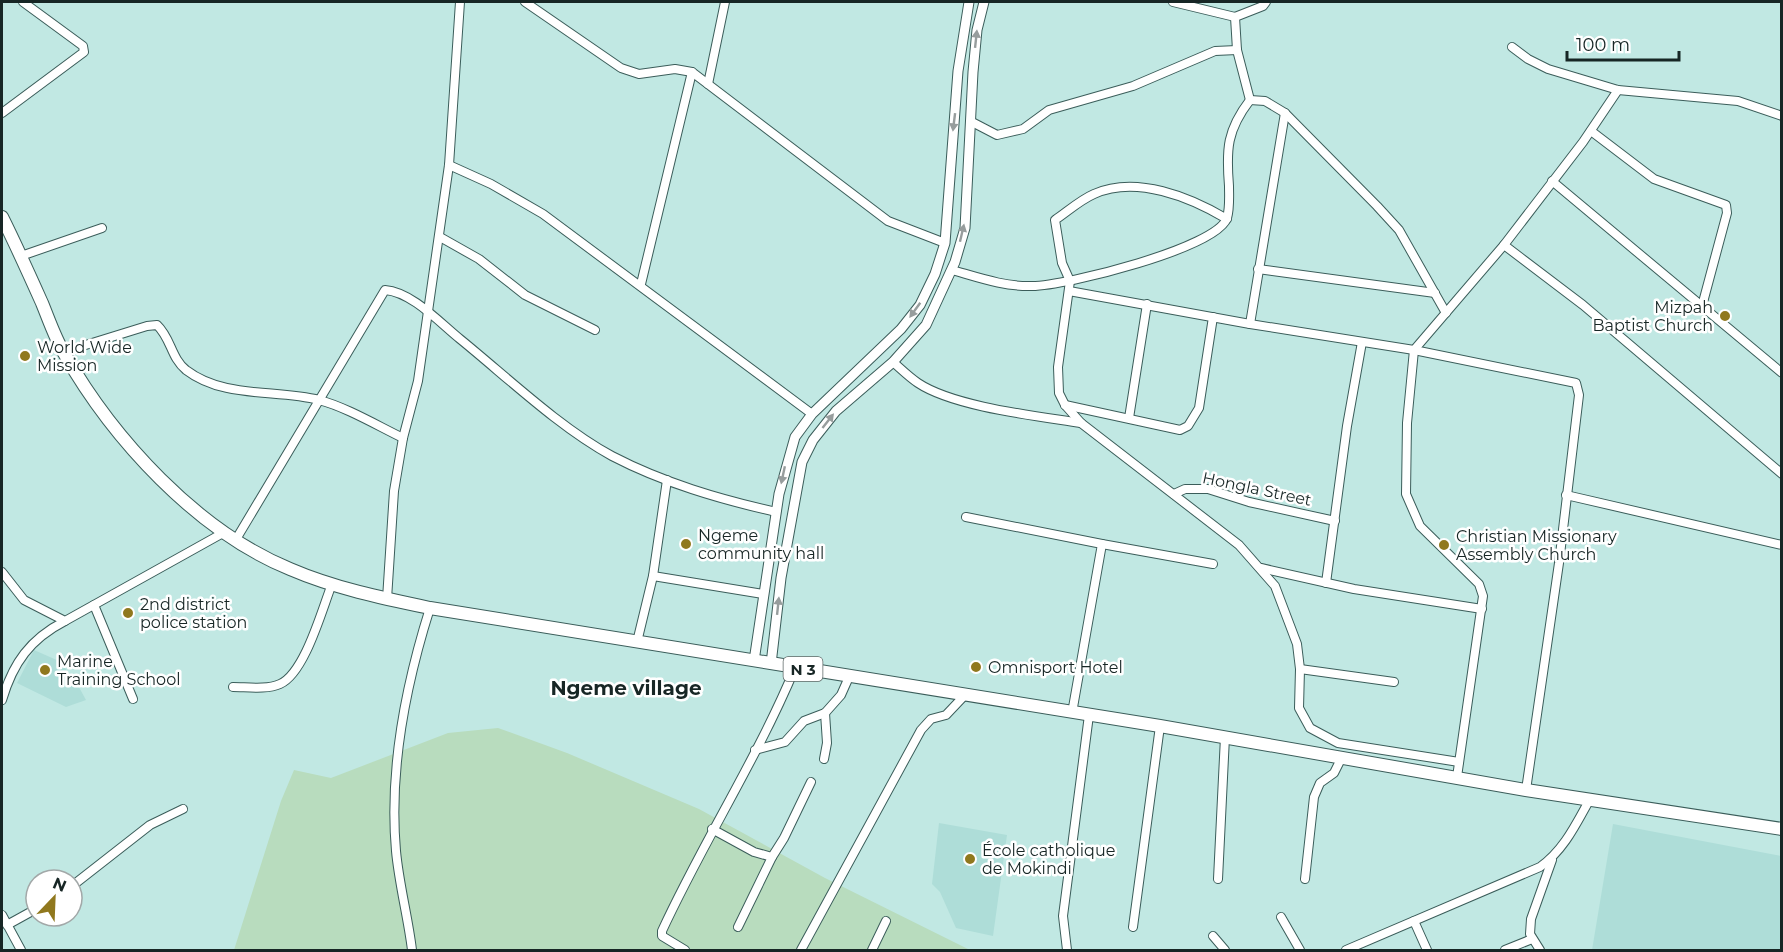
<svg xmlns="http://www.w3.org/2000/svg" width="1783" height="952" font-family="Montserrat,sans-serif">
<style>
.built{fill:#aeddd8}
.green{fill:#b8dcbe}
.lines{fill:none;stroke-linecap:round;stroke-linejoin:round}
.minor-casing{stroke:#3b5d5a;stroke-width:10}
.major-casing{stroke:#3b5d5a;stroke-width:11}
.highway-casing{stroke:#3b5d5a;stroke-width:14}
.minor{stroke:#fff;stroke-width:8}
.major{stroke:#fff;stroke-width:9}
.highway{stroke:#fff;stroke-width:12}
.oneway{fill:#979d9d}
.poi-dot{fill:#90781e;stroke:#fff;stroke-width:2}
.labels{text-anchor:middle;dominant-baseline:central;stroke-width:5;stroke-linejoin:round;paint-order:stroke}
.shield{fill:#fff;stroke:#5d6766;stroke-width:1.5}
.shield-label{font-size:15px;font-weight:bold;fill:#172625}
.poi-label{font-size:16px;fill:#172625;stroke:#fff;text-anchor:start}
.street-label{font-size:16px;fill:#172625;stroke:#fff}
.quarter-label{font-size:20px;font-weight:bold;fill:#172625;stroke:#fff}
</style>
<rect width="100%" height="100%" fill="#c1e8e3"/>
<g class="built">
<polygon points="34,650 59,661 75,680 86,700 66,707 17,683"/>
<polygon points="939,823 1007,835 993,936 956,928 940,892 932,884"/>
<polygon points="1613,824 1781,856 1781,950 1592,950"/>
</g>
<polygon class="green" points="498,728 567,753 699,809 825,878 970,950 234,950 281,801 294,770 331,778 448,733"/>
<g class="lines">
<g class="minor-casing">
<g id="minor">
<polyline points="525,2 621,68 639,74 675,69 692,72 888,221 945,243"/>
<polyline points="1173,2 1235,17"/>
<polyline points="1512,47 1528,59 1548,69 1618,90 1738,101 1782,116"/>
<polyline points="708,84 725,2"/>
<polyline points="1250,100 1265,101 1285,113 1377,206 1399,230 1446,313"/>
<polyline points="1250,100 1237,50 1235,17 1263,6 1266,2"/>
<polyline points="2,113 84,52 83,46 23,2"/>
<polyline points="972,122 997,135 1023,129 1049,110 1133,86 1215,51 1237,50"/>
<polyline points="1591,131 1654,179 1726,205 1727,213 1702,306"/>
<polyline points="449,165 491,184 543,214 812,414"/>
<polyline points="1552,181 1782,373"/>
<path d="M1227 219C1190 197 1136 175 1094 194 1080 200 1067 212 1055 220L1062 263 1070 281 1058 367 1059 393 1065 405 1081 423 1239 545 1275 586 1297 644 1300 669 1299 708 1310 728 1338 743 1459 762"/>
<polyline points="440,237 479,259 525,295 595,330"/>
<polyline points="1504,245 1583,305 1782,474"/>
<polyline points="21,256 102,228"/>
<polyline points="1258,269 1435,293"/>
<path d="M952 270C977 277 1005 287 1032 286 1065 286 1217 248 1227 218 1230 208 1229 196 1229 186 1226 149 1227 130 1250 100"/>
<polyline points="641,284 692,72"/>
<polyline points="1069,291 1250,324 1414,350 1576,383 1579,395 1559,563 1526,790"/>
<polyline points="1250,324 1285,113"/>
<path d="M63 352 147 326 157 325C171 338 171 358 186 370 224 399 276 389 319 400 346 407 378 426 403 438"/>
<path d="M893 362C901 369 909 377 918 383 954 407 1037 416 1081 423"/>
<polyline points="1065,405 1180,430 1188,426 1199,408 1213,317"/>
<polyline points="1129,418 1147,304"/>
<polyline points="1174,494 1185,489 1208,489 1249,502 1335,521"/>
<polyline points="1566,495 1782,545"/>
<polyline points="966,517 1102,544 1072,713"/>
<path d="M235 541 385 290C412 292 440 323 460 339 508 378 559 427 612 456 664 483 719 499 776 512"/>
<polyline points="1102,544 1213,564"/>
<polyline points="1261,568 1354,589 1482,609"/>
<polyline points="2,572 24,600 65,621 223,533"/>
<polyline points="653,576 763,594"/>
<polyline points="1326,583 1347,426 1362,342"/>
<polyline points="387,599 394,491 403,438 418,381 449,165 460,2"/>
<polyline points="94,605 133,699"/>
<polyline points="637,642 653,576 667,480"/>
<polyline points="1300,669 1394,682"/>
<path d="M233 687C247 687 266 690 280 684 305 673 322 609 332 584"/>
<path d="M2 700C13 663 30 639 65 621"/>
<polyline points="755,750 785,742 804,721 825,713 841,695 849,677"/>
<polyline points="824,759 827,743 825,713"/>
<polyline points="1457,777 1483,596 1479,584 1420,526 1406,494 1407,423 1414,350 1504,245 1583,142 1618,90"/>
<polyline points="712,829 754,852 772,857 784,838 811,782"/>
<polyline points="1218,879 1225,737"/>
<polyline points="1305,879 1314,797 1320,783 1334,773 1342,757"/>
<polyline points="72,886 150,825 183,809"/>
<polyline points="2,915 21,950"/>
<polyline points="1281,917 1300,950"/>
<polyline points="1414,921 1427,950"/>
<polyline points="7,925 36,909"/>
<polyline points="738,927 772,857"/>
<polyline points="1133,927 1160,726"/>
<polyline points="1213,936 1225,950"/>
<path d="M412 950C408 917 399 884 396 851 389 772 406 684 430 608"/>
<path d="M685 950 662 936V931C703 842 757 759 795 668"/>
<polyline points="801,950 921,730 931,719 946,715 964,696"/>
<polyline points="872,950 886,921"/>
<polyline points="1067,950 1063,916 1089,715"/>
<path d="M1346 950 1540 867C1564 850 1576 824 1590 799"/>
<polyline points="1505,950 1532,939"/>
<polyline points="1540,950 1530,934 1531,919 1552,860"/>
</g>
</g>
<g class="major-casing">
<g id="major">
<polyline points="754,661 779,494 795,437 812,414 901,329 920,305 935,274 945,243 958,71 969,2"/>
<polyline points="771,664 781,578 802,462 813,440 836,411 893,362 926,325 955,262 965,228 973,72 977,30 984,2"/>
</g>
</g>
<g class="highway-casing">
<path id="highway" d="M2 217C16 245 29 274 42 303 49 320 55 338 64 353 113 439 197 531 290 569 334 588 382 598 430 608L1160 726 1526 790 1782 829"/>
</g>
<use href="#minor" class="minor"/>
<use href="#major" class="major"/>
<use href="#highway" class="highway"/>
</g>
<defs><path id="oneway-solid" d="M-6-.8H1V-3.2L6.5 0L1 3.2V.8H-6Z" transform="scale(1.5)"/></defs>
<g class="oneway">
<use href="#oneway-solid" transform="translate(976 39) rotate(-84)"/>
<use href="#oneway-solid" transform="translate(954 122) rotate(97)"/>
<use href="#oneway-solid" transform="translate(962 233) rotate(-77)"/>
<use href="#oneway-solid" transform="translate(915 310) rotate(126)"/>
<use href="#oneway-solid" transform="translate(828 421) rotate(-52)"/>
<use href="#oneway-solid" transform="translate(783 475) rotate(102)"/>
<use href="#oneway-solid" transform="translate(778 606) rotate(-84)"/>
</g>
<g class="poi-dot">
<circle cx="1725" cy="316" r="6"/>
<circle cx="25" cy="356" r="6"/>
<circle cx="686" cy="544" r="6"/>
<circle cx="1444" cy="545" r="6"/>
<circle cx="128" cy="613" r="6"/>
<circle cx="976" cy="667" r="6"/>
<circle cx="45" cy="670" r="6"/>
<circle cx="970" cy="859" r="6"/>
</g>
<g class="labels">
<rect class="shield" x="783.5" y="657" width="39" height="24" rx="4.5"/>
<g class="shield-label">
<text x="803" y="669">N 3</text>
</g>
<g class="poi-label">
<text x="1713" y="307" text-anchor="end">Mizpah<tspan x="1713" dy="18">Baptist Church</tspan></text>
<text x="37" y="347">World Wide<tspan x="37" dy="18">Mission</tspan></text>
<text x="698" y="535">Ngeme<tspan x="698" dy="18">community hall</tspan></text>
<text x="1456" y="536">Christian Missionary<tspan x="1456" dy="18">Assembly Church</tspan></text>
<text x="140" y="604">2nd district<tspan x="140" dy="18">police station</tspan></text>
<text x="57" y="661">Marine<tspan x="57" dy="18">Training School</tspan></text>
<text x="988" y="667">Omnisport Hotel</text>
<text x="982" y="850">École catholique<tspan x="982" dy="18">de Mokindi</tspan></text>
</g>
<g class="street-label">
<text transform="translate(1257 489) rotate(12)">Hongla Street</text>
</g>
<g class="quarter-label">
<text x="626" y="688">Ngeme village</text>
</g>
</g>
<rect width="1783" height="952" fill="none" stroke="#172625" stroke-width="6"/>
<g transform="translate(54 898) rotate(23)"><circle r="28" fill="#ffffff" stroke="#a2a8a8" stroke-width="1.5"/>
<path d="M0-4.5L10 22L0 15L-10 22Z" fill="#90781e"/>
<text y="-9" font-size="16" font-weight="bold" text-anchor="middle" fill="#172625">N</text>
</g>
<path d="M1567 51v9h112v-9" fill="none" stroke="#172625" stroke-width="3"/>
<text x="1576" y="51" font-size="18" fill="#172625" stroke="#ffffff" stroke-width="4.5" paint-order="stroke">100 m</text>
</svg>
